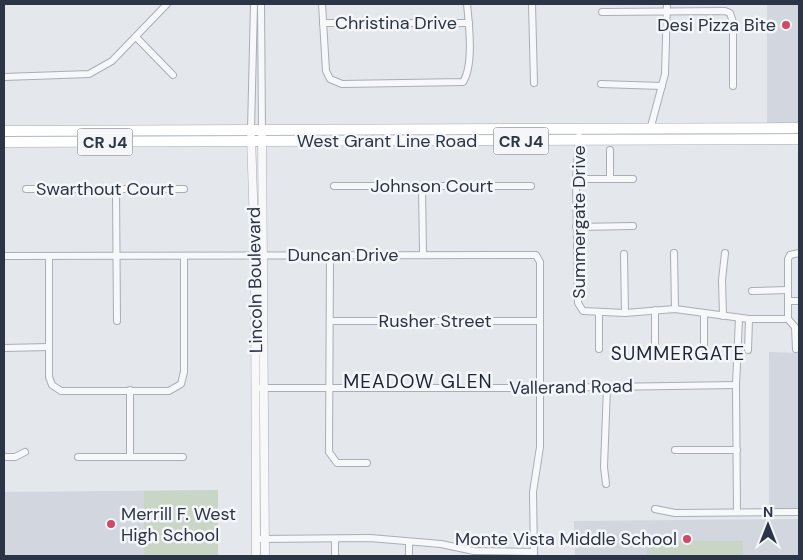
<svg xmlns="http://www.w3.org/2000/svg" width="803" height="560" font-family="'DM Sans',sans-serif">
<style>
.built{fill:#d2d6de}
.green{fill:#cad6c5}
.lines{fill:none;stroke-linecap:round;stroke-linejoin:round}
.minor-casing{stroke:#a9aeb7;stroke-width:8}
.tertiary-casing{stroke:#a9aeb7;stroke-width:9}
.primary-casing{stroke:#a3acb8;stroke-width:11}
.minor{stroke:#f7f8fa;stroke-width:6}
.tertiary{stroke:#f7f8fa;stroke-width:8}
.primary{stroke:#fff;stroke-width:10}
.poi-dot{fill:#d04a63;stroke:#f4f6f9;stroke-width:2}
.labels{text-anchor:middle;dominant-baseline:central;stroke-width:5;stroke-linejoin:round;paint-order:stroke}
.shield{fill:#f4f6f9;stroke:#676f7b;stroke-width:1}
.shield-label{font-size:16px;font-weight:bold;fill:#2b3545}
.street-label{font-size:18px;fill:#2b3545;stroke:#f4f6f9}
.poi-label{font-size:18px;fill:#2b3545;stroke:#f4f6f9;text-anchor:end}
.neighbourhood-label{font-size:19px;letter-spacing:1px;fill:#1d2636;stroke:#f4f6f9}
</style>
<rect width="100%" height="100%" fill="#e4e7ec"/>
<g class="built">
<rect x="767" y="4" width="32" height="122"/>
<polygon points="769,352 799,353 799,510 769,510"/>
<polygon points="218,490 218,556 4,556 4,492"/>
<polygon points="799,519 799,556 575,556 574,521"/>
</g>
<g class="green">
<polygon points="218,490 218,556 144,556 144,491"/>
<polygon points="647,540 743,541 743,556 647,556"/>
</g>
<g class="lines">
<g class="minor-casing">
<g id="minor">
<polyline points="261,4 262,130"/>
<path d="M322 4 326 71 330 79 342 84 463 82C474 65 469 24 467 4"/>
<polyline points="532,4 534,83"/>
<polyline points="602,12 725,11 730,13 733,22 733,86"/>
<polyline points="323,23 469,23"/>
<polyline points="136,37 173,75"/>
<polyline points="4,77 89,74 112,61 167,4"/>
<polyline points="601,84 662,86"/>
<polyline points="251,130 254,4"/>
<polyline points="650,130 665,74 667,4"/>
<polyline points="579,136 576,179 578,303 583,311 625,313 675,309 749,319 788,319"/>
<polyline points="610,150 610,179"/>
<polyline points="576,179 633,179"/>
<polyline points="334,186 531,186"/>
<polyline points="422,186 423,254"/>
<polyline points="26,189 184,189"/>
<polyline points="116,189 117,321"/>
<polyline points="576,227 633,226"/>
<polyline points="674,253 675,309"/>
<polyline points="624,254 625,313"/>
<polyline points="330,255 329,452 337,463 367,463"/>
<polyline points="4,256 536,255 540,262 540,447 533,492 534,556"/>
<polyline points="49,256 49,377 52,385 61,391 169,391 181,384 184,372 184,256"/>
<polyline points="752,291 788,290"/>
<polyline points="788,301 799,301"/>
<polyline points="655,310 655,348"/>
<polyline points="599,314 599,349"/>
<polyline points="723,316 722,280 725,253"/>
<polyline points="788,319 788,259 790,255 799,253"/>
<polyline points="788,319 795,327 796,349"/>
<polyline points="330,321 540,321"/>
<polyline points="4,348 49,347"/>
<polyline points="704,348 704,315"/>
<polyline points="748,350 749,319"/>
<polyline points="260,388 540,388 736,385"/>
<polyline points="130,390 130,457"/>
<polyline points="675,450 737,450"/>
<polyline points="4,457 15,457 25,452"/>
<polyline points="78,457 183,457"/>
<polyline points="606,484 604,467 607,387"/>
<polyline points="655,509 675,513 799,512"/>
<polyline points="737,512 736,385 739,318"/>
<polyline points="257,539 370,538 441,544 474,551 534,552"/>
<polyline points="335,539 335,556"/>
<polyline points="409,543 409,556"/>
</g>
</g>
<g class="tertiary-casing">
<g id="tertiary">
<polyline points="262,136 265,556"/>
<polyline points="251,137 255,255 256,556"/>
</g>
</g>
<g class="primary-casing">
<g id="primary">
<polyline points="4,131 799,128"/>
<polyline points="4,142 799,139"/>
</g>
</g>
<use href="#minor" class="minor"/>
<use href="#tertiary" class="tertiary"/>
<use href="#primary" class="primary"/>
</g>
<g class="poi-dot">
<circle cx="786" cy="25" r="5"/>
<circle cx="111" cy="524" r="5"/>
<circle cx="687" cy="539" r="5"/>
</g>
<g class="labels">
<g class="shield">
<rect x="493.5" y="127.5" width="55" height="27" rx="4"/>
<rect x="77.5" y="128.5" width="55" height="27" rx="4"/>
</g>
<g class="shield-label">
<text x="521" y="141">CR J4</text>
<text x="105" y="142">CR J4</text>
</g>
<g class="street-label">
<text x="396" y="23">Christina Drive</text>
<text x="387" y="141">West Grant Line Road</text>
<text x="432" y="186">Johnson Court</text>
<text x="105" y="189">Swarthout Court</text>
<text transform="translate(579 222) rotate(-90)">Summergate Drive</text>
<text x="343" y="255">Duncan Drive</text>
<text transform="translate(255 280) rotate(-91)">Lincoln Boulevard</text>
<text x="435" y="321">Rusher Street</text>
<text transform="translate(571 387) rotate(-1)">Vallerand Road</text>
</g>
<g class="poi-label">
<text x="776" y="25">Desi Pizza Bite</text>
<text x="121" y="514" text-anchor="start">Merrill F. West<tspan x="121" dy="21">High School</tspan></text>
<text x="677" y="539">Monte Vista Middle School</text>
</g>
<g class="neighbourhood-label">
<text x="678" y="353">SUMMERGATE</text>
<text x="418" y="381">MEADOW GLEN</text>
</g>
</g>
<rect width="803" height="560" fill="none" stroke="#2b3545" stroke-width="10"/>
<g transform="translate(768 525)" stroke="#f4f6f9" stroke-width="4" paint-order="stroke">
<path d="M0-4L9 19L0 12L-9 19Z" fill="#2b3545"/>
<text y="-8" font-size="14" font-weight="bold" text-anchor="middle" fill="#2b3545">N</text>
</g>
</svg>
